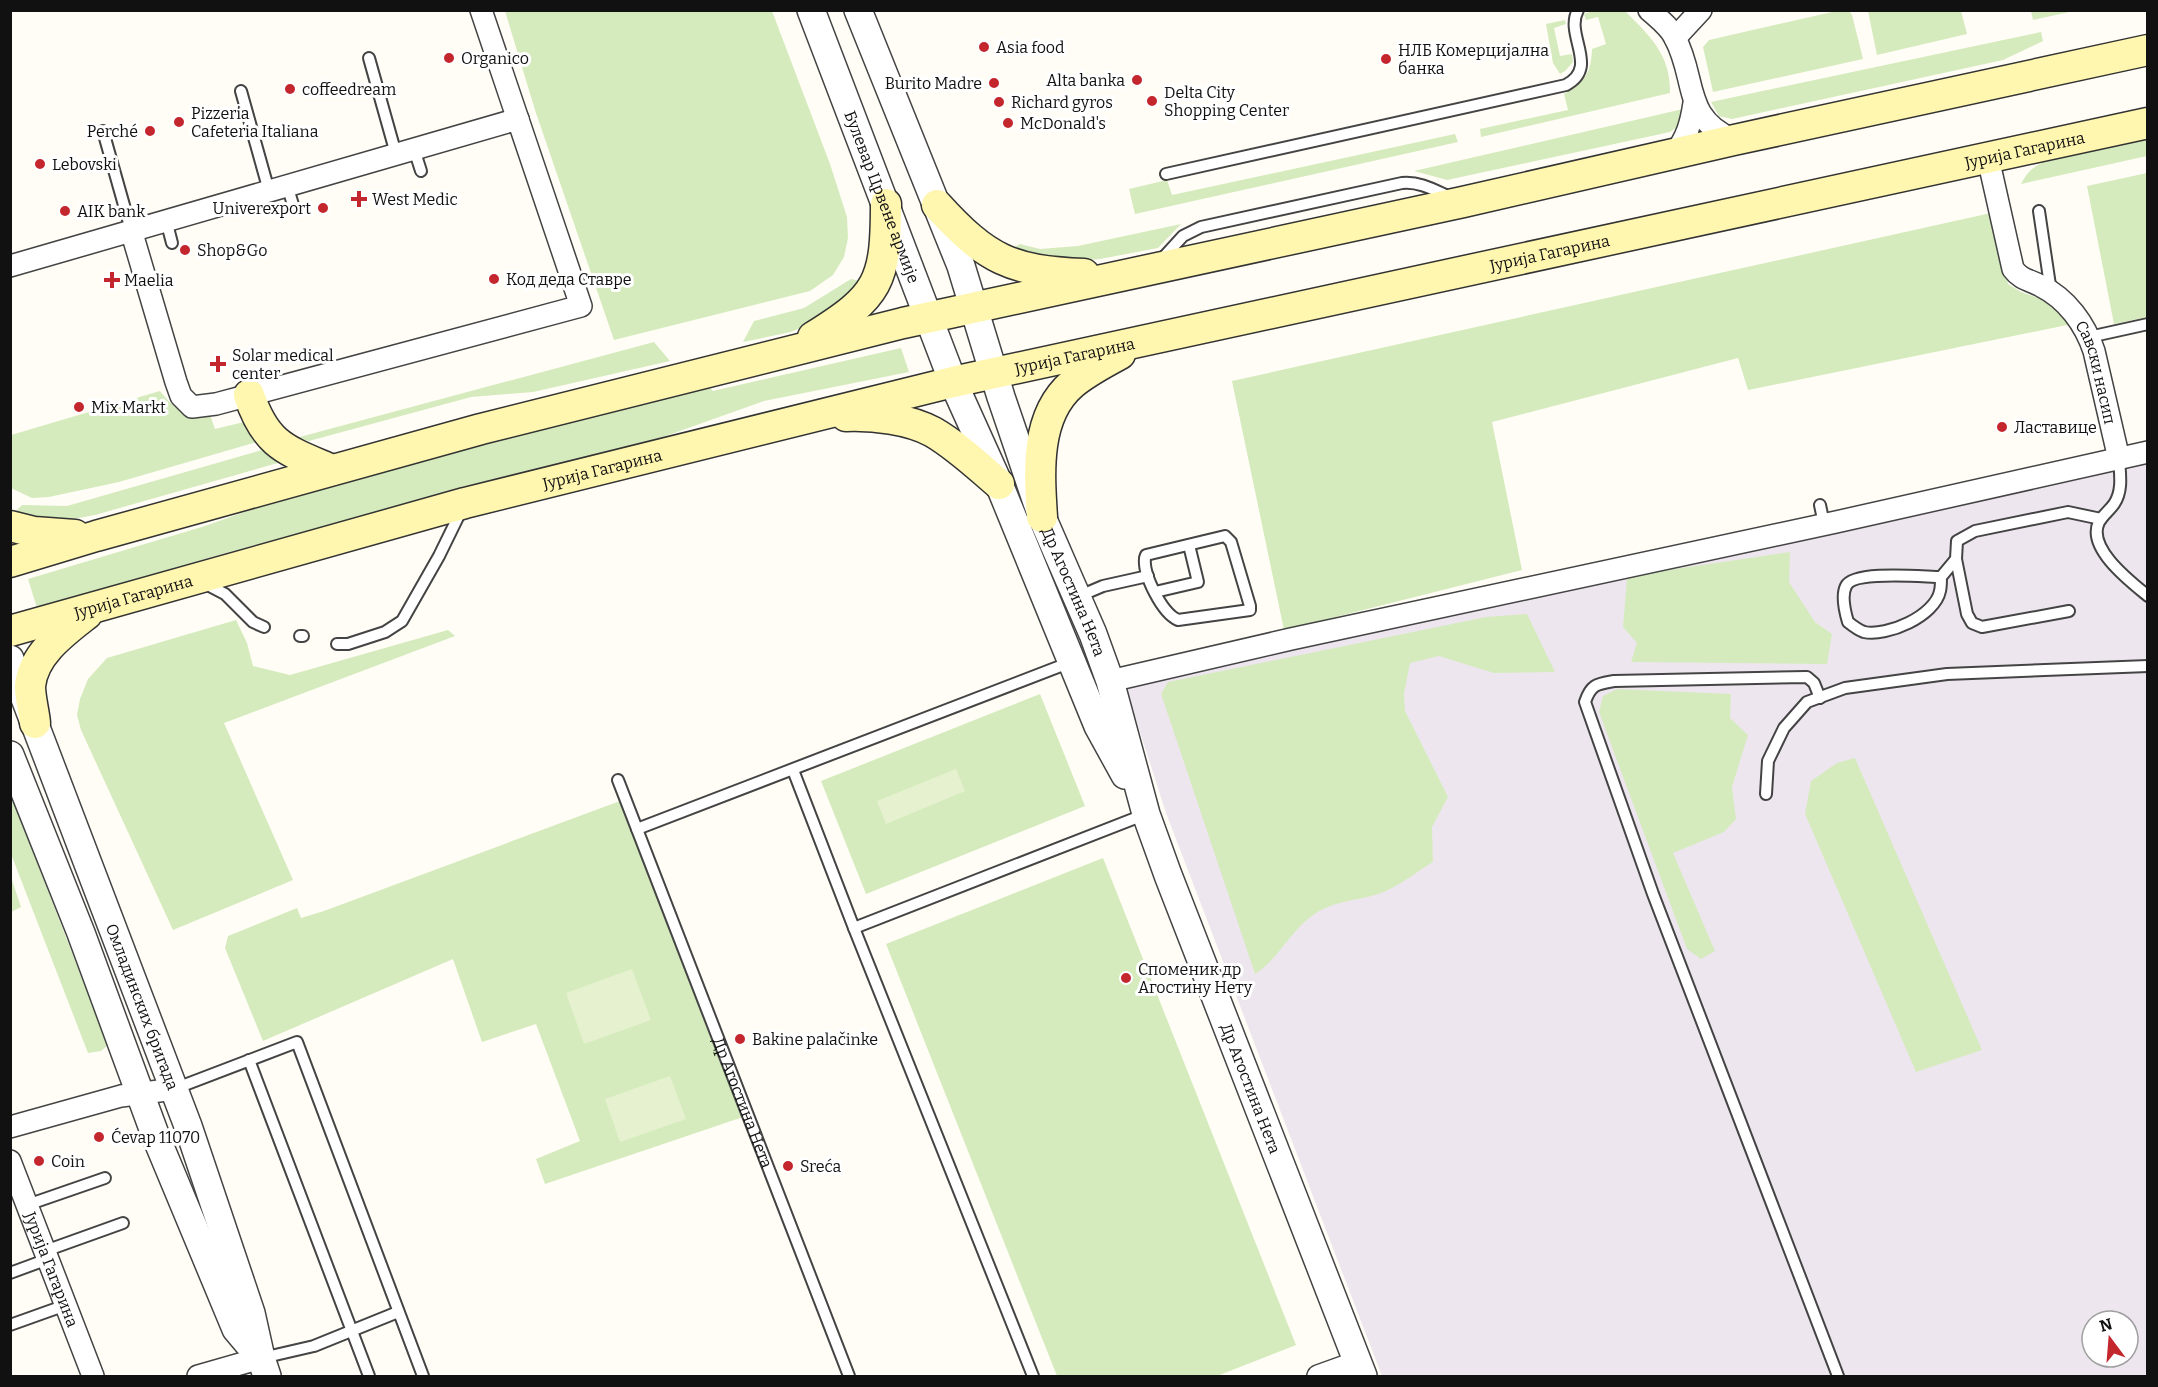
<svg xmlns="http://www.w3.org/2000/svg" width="2158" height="1387" font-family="Bitter,serif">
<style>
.industrial{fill:#eee6ef;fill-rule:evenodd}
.green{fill:#d5ebbd}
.pitch{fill:#e6f2cf}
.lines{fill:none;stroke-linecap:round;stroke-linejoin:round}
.service-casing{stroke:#444;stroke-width:14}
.minor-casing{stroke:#444;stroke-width:24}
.tertiary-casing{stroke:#444;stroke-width:30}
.secondary-casing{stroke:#333;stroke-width:33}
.service{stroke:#fff;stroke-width:10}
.minor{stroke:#fff;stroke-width:21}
.tertiary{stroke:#fff;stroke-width:27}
.secondary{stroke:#fff6b0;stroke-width:30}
.poi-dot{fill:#c4262e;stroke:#fff;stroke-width:2}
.labels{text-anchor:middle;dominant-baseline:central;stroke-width:6;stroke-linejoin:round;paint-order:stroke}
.poi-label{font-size:16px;fill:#111;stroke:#fff;text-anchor:start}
.street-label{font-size:16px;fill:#111;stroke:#fff}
</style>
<rect width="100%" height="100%" fill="#fffdf5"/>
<path class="industrial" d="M2147 452V1376H1382L1166 813 1123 679ZM2092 1321H2128V1357H2092Z"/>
<g class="green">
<path d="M1595 10 1625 11C1650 36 1671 55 1670 93L1481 137 1480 129 1568 110 1564 94C1585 81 1591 74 1592 49L1606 44 1598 17 1586 20 1584 14Z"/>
<polygon points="1841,10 1850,12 1852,15 1863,59 1713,92 1703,47 1709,40"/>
<polygon points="505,11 772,11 830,164 847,217 848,238 844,257 833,275 810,291 614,340 535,110"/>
<polygon points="1868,11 1961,11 1967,34 1877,55"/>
<polygon points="2031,11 2031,10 2074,11 2033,20"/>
<polygon points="1565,20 1566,24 1554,28 1560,56 1572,54 1573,62 1565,71 1560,74 1553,63 1546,24"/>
<polygon points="2041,32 2043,41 2003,60 1732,119 1719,116 1711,102"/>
<polygon points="1683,109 1677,127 1670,132 1447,180 1414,171"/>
<polygon points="1455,134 1458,142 1135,214 1129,189 1167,180 1172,195"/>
<path d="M2147 136V156L2021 184C2025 176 2031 168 2040 164 2064 149 2118 143 2147 136Z"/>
<polygon points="2147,173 2147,317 2114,324 2087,186"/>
<polygon points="1991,213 2008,284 2021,292 2059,305 2072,324 1748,390 1738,358 1492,422 1522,570 1284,630 1232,381"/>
<polygon points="1181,224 1158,248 1100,259 1063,263 1012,254 1016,246 1020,244 1040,249 1078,246"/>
<polygon points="851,279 860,281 857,289 824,317 791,332 743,342 754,321 804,308"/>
<polygon points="654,342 670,361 533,392 471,397 309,441 296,438"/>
<polygon points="901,348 909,372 764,401 663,437 230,552 37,608 28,579 205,526 304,491 708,386 713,391"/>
<path d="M160 391C176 411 185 416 210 415L215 429 248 421 264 440 119 482 49 497 32 498 11 488V435Z"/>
<polygon points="269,448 292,459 95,515 52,523 11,516 22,505 67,506"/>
<polygon points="1790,552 1789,582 1815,622 1832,634 1827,664 1631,662 1637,643 1623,627 1627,579 1668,570"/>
<path d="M1527 614 1555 672 1494 673 1439 656 1410 663 1404 694 1405 711 1448 797 1432 827 1433 862C1418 871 1402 884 1386 891 1363 901 1338 899 1316 913 1291 929 1279 959 1255 974L1161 694 1168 682 1486 617Z"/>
<polygon points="236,620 247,643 253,666 290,675 448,630 455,636 224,723 293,880 173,930 81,730 77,715 80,699 88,679 107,658"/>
<polygon points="1617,689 1731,694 1730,718 1748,735 1732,787 1736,819 1724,832 1673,853 1715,951 1701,959 1687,949 1599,712 1603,696"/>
<polygon points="1040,694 1085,806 866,894 821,781"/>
<polygon points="1855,758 1982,1050 1916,1072 1805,814 1811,781 1837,763"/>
<polygon points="11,796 108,1045 101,1051 88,1053 11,854"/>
<polygon points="620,801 667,924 743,1117 545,1184 536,1159 580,1141 536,1024 482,1042 453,959 263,1041 225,948 228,936 297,908 301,918 324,911"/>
<polygon points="1103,858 1296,1345 1217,1376 1057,1376 886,944"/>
<polygon points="11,877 21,907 11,912 10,912"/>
</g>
<g class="pitch">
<polygon points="956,769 965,791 886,824 877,801"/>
<polygon points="632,969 651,1020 584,1044 566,993"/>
<polygon points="670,1076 686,1119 620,1142 605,1099"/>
</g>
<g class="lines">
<g class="service-casing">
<g id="service">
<polyline points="369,58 396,154"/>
<polyline points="241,91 269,191"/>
<polyline points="103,131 131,230"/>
<polyline points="414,149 421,171"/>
<path d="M1166 174 1566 85C1600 67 1564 35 1578 10"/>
<polyline points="287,185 294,208"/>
<polyline points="2039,211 2051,292"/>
<polyline points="166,220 172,243"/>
<path d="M1161 260 1183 236 1201 227 1402 183C1420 181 1436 191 1452 198"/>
<polyline points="2089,337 2148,324"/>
<path d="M2119 459C2120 474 2123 491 2114 504 2109 511 2103 515 2099 522 2086 548 2131 582 2148 596"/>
<polyline points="1820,505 1824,524"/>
<path d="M1225 536 1231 542 1250 606V610L1178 620C1162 613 1143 575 1145 558L1146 555Z"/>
<polyline points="1956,559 1967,614 1972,623 1982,627 2069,611"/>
<path d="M1941 577C1941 581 1941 587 1940 591 1935 616 1887 637 1864 632 1858 630 1853 626 1848 622 1845 612 1841 596 1846 586 1854 570 1924 577 1941 577L1956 559 1957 541 1975 531 2068 512 2101 519"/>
<polyline points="204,583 225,594 253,622 264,627"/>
<polyline points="1155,592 1198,582 1189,545"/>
<polyline points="1077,597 1103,586 1148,576"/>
<polyline points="300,636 303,636"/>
<polyline points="337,644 348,644 385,632 402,621 439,556 462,509"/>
<path d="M1820 698 1814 683 1807 677 1614 681C1597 684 1591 684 1585 702L1653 894 1838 1376"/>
<polyline points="793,770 854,928 1033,1376"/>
<path id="s1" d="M618 780 849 1376"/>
<polyline points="1766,794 1768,761 1784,728 1807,702 1845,688 1947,674 2148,666"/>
<polyline points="637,829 1071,662"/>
<polyline points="854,928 1146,814"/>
<polyline points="249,1060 369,1376"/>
<polyline points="174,1089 297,1042 423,1376"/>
<polyline points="27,1205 105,1178"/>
<polyline points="45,1251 123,1223"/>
<polyline points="10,1273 48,1259"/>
<polyline points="10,1325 66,1305"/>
<polyline points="262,1358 314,1346 398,1312"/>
</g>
</g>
<g class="minor-casing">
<g id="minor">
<path d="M1649 10C1659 19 1670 27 1675 38 1697 79 1682 118 1734 140"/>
<polyline points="1675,38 1701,10"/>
<path d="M1674 154C1687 138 1691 123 1694 103"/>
<path id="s2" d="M1988 158 2013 269C2021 280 2030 280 2041 286 2067 299 2085 324 2094 351L2119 459"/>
<polyline points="131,230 176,382 181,396 192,407 216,404 581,306 481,10"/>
<polyline points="10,266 518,119"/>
<polyline points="1110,681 1291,639 1836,522 2148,452"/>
<polyline points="10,1127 121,1096 174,1089"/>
<path id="s3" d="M10 1161 93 1376"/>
<polyline points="198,1376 261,1358"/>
<polyline points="1318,1376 1357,1362"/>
</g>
</g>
<g class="tertiary-casing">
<g id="tertiary">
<path id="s4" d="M811 10 953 382 999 484 1098 726 1125 775"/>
<path id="s5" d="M858 10 961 266 1001 397 1042 517 1093 634 1110 681 1146 814 1168 875 1363 1376"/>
<path id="s6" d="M10 659 188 1126 251 1313 261 1358 267 1376"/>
<polyline points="10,755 81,933 156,1137 236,1329 258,1355"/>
</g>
</g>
<g class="secondary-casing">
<g id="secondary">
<path d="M937 205C987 260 1011 271 1084 274"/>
<path d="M813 337C879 296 886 282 886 204"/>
<path d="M249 395C266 446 286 450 332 470"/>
<path d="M846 416C873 415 909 419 933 432 957 446 978 466 999 484"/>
<path d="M1042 517C1039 472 1035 416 1072 384 1086 372 1104 363 1120 354"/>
<polyline points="10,526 34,532 75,535"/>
<polyline points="10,562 96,536 481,429 903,323 1463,202 1734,140 2148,50"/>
<path id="s7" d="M10 631 465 503 953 382 2148 123"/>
<path d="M35 723C34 712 30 698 30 686 33 654 64 632 87 614"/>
</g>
</g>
<use href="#service" class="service"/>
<use href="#minor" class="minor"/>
<use href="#tertiary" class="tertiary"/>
<use href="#secondary" class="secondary"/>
</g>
<g class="poi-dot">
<circle cx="984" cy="47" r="6"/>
<circle cx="449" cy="58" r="6"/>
<circle cx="1386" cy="59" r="6"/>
<circle cx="1137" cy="80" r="6"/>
<circle cx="994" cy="83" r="6"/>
<circle cx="290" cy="89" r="6"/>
<circle cx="1152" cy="101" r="6"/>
<circle cx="999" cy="102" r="6"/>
<circle cx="179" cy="122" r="6"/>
<circle cx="1008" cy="123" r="6"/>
<circle cx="150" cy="131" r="6"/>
<circle cx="40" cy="164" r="6"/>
<path d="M356 190h6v6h6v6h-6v6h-6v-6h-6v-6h6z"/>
<circle cx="323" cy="208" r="6"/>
<circle cx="65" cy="211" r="6"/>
<circle cx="185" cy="250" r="6"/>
<circle cx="494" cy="279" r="6"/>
<path d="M109 271h6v6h6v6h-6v6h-6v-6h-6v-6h6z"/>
<path d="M215 355h6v6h6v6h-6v6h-6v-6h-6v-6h6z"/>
<circle cx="79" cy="407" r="6"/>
<circle cx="2002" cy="427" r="6"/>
<circle cx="1126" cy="978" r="6"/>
<circle cx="740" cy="1039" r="6"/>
<circle cx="99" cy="1137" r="6"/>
<circle cx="39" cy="1161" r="6"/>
<circle cx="788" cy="1166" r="6"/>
</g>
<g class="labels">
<g class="poi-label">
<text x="996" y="47">Asia food</text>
<text x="1398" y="50">НЛБ Комерцијална<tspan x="1398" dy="18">банка</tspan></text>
<text x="461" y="58">Organico</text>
<text x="1125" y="80" text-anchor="end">Alta banka</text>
<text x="982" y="83" text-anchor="end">Burito Madre</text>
<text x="302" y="89">coffeedream</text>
<text x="1164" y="92">Delta City<tspan x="1164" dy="18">Shopping Center</tspan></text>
<text x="1011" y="102">Richard gyros</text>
<text x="191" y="113">Pizzeria<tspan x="191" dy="18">Cafeteria Italiana</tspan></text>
<text x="1020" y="123">McDonald's</text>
<text x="138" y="131" text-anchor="end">Perché</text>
<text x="52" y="164">Lebovski</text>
<text x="372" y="199">West Medic</text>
<text x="311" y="208" text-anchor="end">Univerexport</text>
<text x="77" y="211">AIK bank</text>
<text x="197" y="250">Shop&amp;Go</text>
<text x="506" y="279">Код деда Ставре</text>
<text x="124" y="280">Maelia</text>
<text x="232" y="355">Solar medical<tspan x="232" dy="18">center</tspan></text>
<text x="91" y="407">Mix Markt</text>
<text x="2014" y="427">Ластавице</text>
<text x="1138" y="969">Споменик др<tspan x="1138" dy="18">Агостину Нету</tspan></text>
<text x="752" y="1039">Bakine palačinke</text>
<text x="111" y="1137">Ćevap 11070</text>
<text x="51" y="1161">Coin</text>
<text x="800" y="1166">Sreća</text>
</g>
<g class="street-label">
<text stroke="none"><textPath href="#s7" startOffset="2072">Јурија Гагарина</textPath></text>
<text stroke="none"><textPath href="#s4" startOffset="200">Булевар Црвене армије</textPath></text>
<text stroke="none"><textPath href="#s7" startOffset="1586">Јурија Гагарина</textPath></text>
<text stroke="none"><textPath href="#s7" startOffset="1100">Јурија Гагарина</textPath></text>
<text stroke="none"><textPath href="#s2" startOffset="254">Савски насип</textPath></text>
<text stroke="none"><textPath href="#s7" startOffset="614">Јурија Гагарина</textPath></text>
<text stroke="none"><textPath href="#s5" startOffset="621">Др Агостина Нета</textPath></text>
<text stroke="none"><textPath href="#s7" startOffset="128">Јурија Гагарина</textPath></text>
<text stroke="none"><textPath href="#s6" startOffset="372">Омладинских бригада</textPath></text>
<text stroke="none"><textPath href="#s5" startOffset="1149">Др Агостина Нета</textPath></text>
<text stroke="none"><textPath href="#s1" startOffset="346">Др Агостина Нета</textPath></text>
<text stroke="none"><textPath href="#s3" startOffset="116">Јурија Гагарина</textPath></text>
</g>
</g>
<rect width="2158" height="1387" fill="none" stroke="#111111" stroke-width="24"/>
<g transform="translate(2110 1339) rotate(344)"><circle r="28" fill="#ffffff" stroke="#a0a0a0" stroke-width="1.5"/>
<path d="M0-4.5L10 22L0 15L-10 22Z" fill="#c4262e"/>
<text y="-9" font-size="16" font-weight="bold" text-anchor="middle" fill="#111111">N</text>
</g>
</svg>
